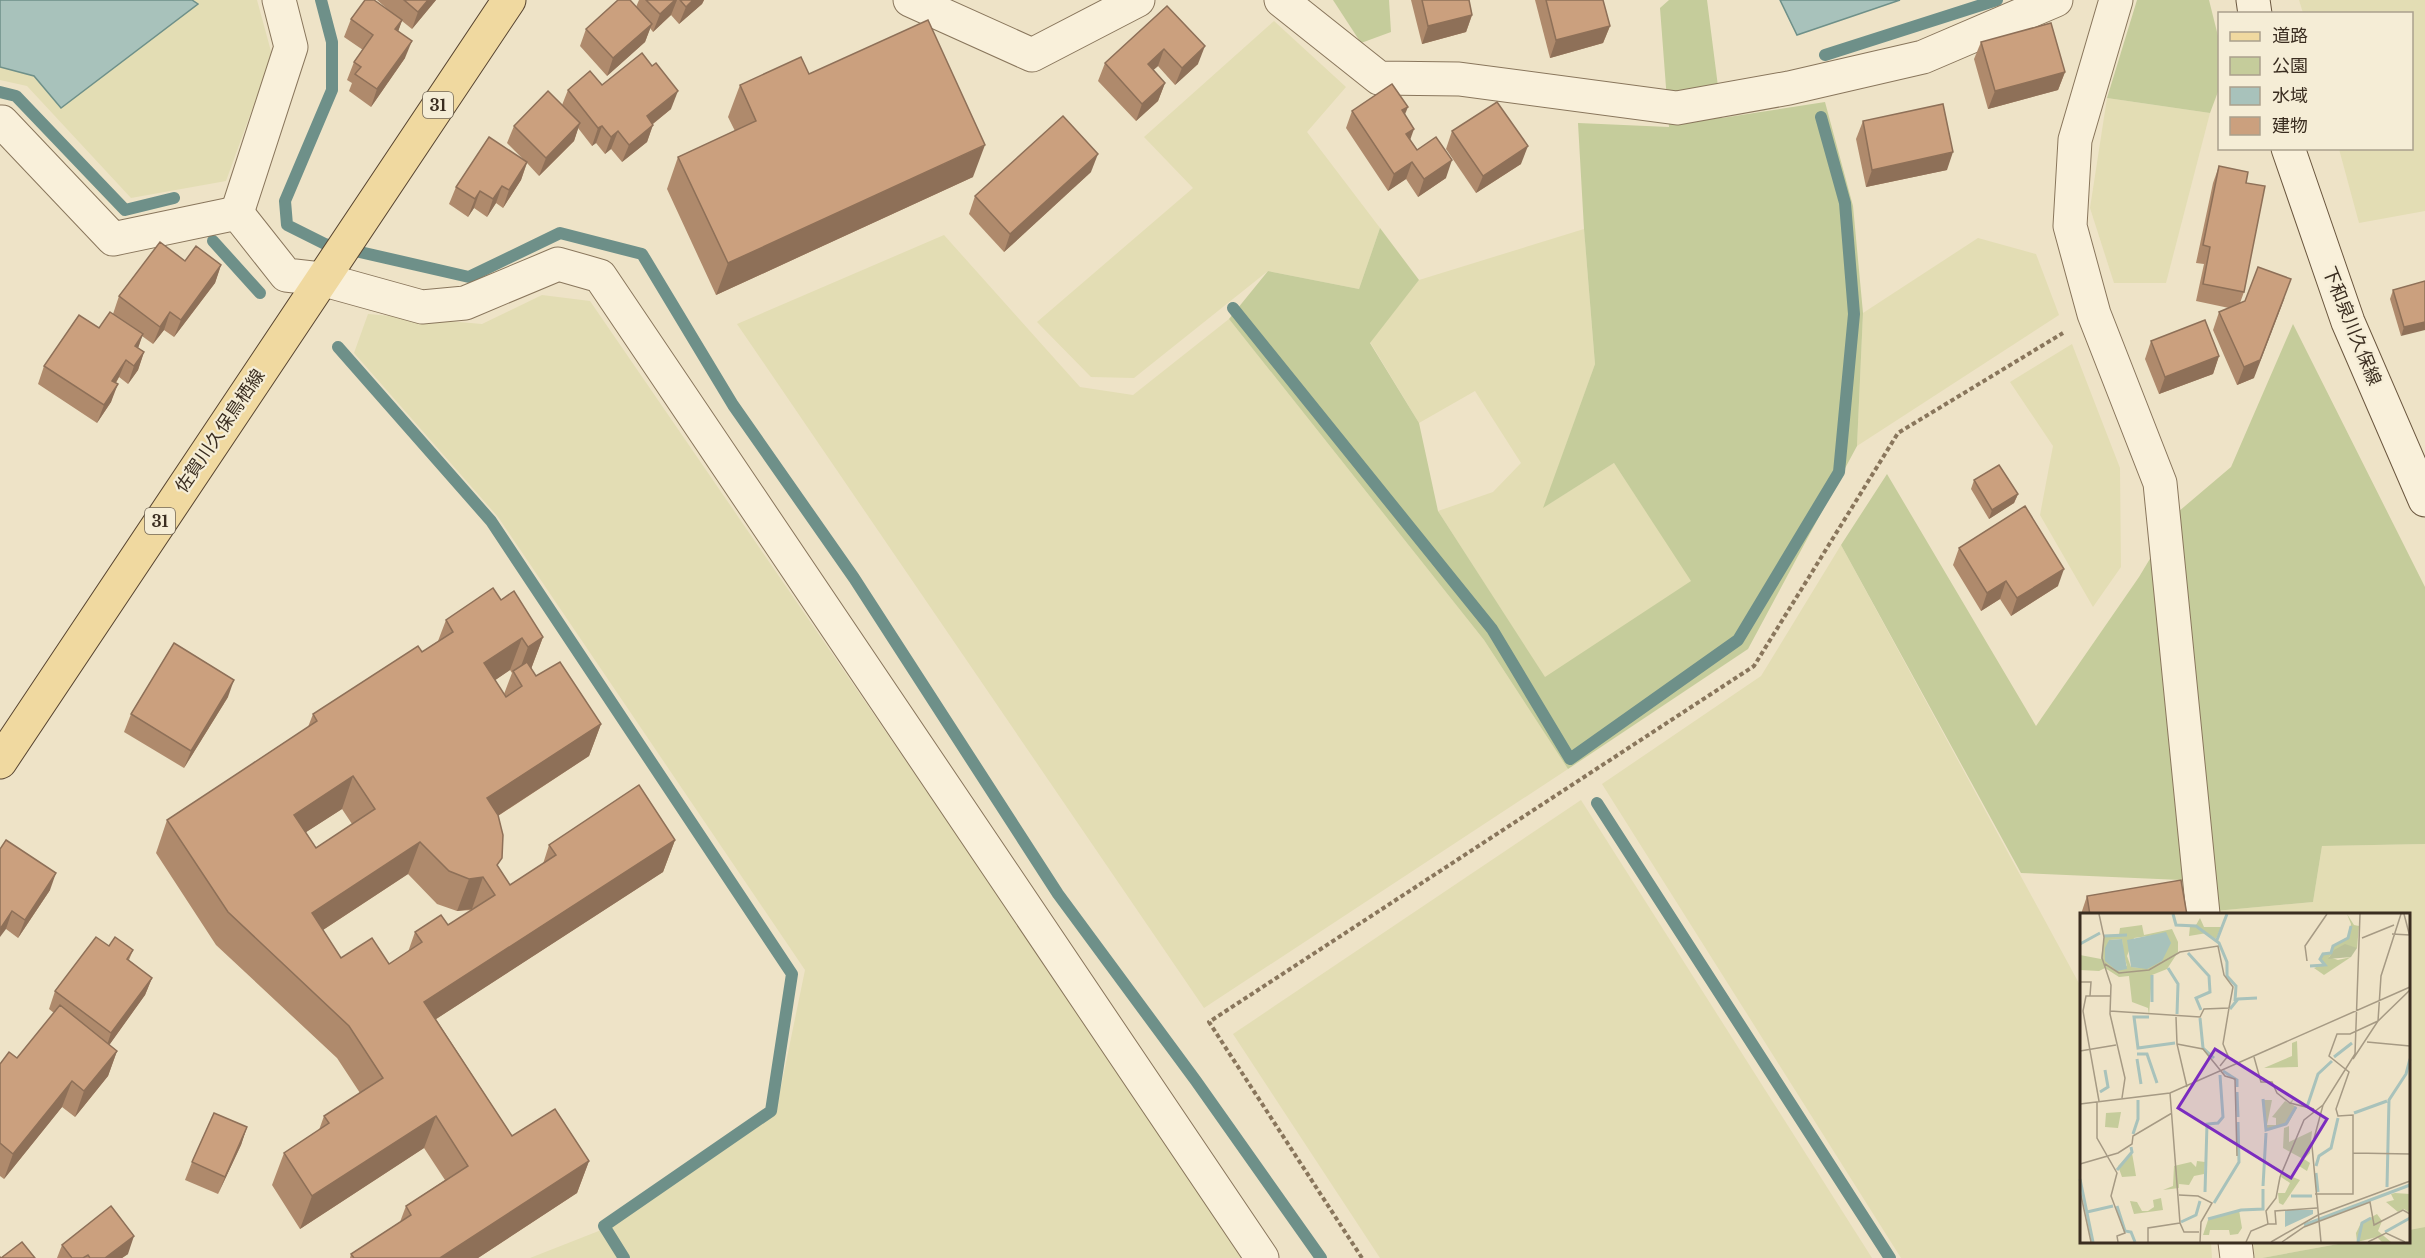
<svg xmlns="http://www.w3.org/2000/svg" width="2425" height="1258" font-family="'Libre Baskerville','Noto Sans JP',serif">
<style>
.farmland{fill:#e3ddb4}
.green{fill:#c5cc9b}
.water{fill:#a8c2bb;stroke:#6e9089;stroke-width:1.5}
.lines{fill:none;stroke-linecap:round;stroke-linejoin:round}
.stream{stroke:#6e9089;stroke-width:12}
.street-casing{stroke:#89765c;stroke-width:35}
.secondary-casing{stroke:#6b573f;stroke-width:35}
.primary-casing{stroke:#574430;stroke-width:35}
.path{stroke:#89765c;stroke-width:4;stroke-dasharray:4.5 3;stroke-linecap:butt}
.street{stroke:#f9f0da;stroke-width:33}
.secondary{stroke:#f9f0da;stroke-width:33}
.primary{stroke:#f0d9a0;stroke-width:33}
.wall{fill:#af8a6c;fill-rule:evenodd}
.shaded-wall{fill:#8e7058}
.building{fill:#cba07e;stroke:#8e7058;stroke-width:1.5;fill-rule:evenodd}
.labels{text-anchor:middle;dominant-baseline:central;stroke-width:4.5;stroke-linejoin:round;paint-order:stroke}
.shield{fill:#f5edd6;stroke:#726757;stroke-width:1.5}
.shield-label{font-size:16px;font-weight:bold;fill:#3a2d20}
.street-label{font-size:18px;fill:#3a2d20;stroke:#f5edd6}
.inset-river{fill:none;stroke:#a8c2bb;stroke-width:3}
.inset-road{fill:none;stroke:#a69a84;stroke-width:1.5}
.view{fill:#7b2cbf;fill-opacity:0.15;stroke:#7b2cbf;stroke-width:3}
.inset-edge{fill:none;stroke:#3a2d20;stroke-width:3}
</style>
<rect width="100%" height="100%" fill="#eee3c7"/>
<g class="farmland">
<polygon points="0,0 257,0 272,55 226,181 131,198 27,86 0,80"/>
<polygon points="2299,0 2425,0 2425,211 2359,223 2339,149 2412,148 2412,14 2303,13"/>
<polygon points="1274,21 1346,87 1307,132 1380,228 1359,289 1268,271 1134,378 1091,377 1037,322 1193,188 1144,137"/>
<polygon points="2107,98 2210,113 2166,283 2114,283 2090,208"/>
<polygon points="1584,229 1595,364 1544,507 1614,463 1692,581 1545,678 1438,511 1493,492 1521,463 1475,391 1419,423 1370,342 1419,280"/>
<polygon points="944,235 1080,387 1133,395 1229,319 1484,640 1568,769 1204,1008 737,324"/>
<polygon points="1978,238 2036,254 2059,315 1857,446 1863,313"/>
<polygon points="542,295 590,301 1247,1258 530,1258 614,1225 776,1111 805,970 498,517 354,353 368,314 482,324"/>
<polygon points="2072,344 2120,468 2121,567 2093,607 2040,515 2053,446 2010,382"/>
<polygon points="1841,545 2081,987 2082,1242 2211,1242 2212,1258 1901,1258 1602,784 1761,676"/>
<polygon points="1581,800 1872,1258 1380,1258 1233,1034"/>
<polygon points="2425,844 2425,1227 2409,1230 2408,914 2215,914 2215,911 2313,902 2322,846"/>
<polygon points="2253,1242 2349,1242 2262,1258 2255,1258"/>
</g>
<g class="green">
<polygon points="1333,0 1389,0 1391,32 1361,43"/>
<polygon points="1669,0 1707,0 1722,118 1825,102 1853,206 1863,313 1857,446 1748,649 1568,769 1484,640 1229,319 1268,271 1359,289 1380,228 1419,280 1370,343 1419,423 1438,511 1545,677 1691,581 1614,463 1543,508 1595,364 1584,229 1578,123 1669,127 1660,8"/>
<polygon points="2137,0 2209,0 2220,44 2219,89 2210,113 2107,98"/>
<polygon points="2293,324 2425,587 2425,844 2322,846 2313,902 2215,911 2181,880 2021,873 1841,545 1887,474 2036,726 2139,577 2178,512 2231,467"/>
<polygon points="2425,1227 2425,1258 2262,1258 2349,1242 2408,1242 2409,1230"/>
</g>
<g class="water">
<polygon points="0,0 192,0 198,4 61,108 34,76 0,67"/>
<polygon points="1780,0 1900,0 1797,35"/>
</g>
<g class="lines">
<g class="stream">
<polyline points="321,0 332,42 332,90 285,201 287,225 325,244 469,277 560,233 642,254 733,405 854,578 1058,894 1196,1081 1321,1258"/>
<polyline points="1825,55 1997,0"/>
<polyline points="0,92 16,96 125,210 174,198"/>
<polyline points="213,241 260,293"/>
<polyline points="1233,308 1492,629 1570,759 1738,640 1839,472 1854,314 1845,203 1821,117"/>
<polyline points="338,347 491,521 792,974 771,1111 604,1226 624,1258"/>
<polyline points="1597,803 1890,1258"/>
</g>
<g class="street-casing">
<g id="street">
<polyline points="910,0 1032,55 1138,0"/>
<polyline points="1281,0 1379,78 1459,79 1677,108 1789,88 1923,57 2056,0"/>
<polyline points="2116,0 2075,140 2070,226 2094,314 2160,483 2203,914"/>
<polyline points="0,122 2,122 113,239 237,213 286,275 321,279 422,307 465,303 558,264 600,276 1262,1258"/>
<polyline points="237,213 291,47 279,0"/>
<polyline points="2235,1242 2237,1258"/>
</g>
</g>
<g class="secondary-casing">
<g id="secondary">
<polyline points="2253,0 2255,14"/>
<polyline points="2288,148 2348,322 2425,500"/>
</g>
</g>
<g class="primary-casing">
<polyline id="primary" points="0,762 509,0"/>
</g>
<polyline class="path" points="1362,1258 1209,1022 1754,666 1898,433 2063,333"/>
<use href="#street" class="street"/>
<use href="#secondary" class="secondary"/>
<use href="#primary" class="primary"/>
</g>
<g class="wall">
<polygon points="377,0 436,0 412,29 402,21 398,31 405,58 371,107 349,91 352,83 347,80 354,62 363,50 344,37 351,19 393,14"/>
<polygon points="639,0 704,0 702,4 679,24 671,15 653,32 650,28 645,42 607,76 580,46 586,29 636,7"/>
<polygon points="1411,0 1469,0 1472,15 1466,32 1422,44"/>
<polygon points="1535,0 1603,0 1610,26 1603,43 1550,58"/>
<polygon points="1167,6 1198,64 1175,85 1158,66 1153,70 1165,83 1158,101 1136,121 1098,81 1105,63"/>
<polygon points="1981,42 2065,72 2058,90 1988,109 1974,59"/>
<polygon points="602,85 671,109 653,124 647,142 622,162 611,149 605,154 596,143 592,146 578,128 574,141 539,176 527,163 521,180 503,208 496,203 487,217 474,208 468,217 449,204 456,187 524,160 507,143 514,126 562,105 568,90"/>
<polygon points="740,85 973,177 716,295 667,189 678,157 735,131 728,117"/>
<polygon points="1352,111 1405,115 1410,140 1417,150 1446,178 1418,197 1406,179 1388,191 1346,128"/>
<polygon points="1863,121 1947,170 1866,187 1856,139"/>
<polygon points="1452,131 1521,164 1476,193 1446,149"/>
<polygon points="2219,166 2246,183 2244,292 2240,303 2254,378 2237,385 2213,330 2219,312 2229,308 2196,301 2204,264 2196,263 2213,183"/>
<polygon points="1091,172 1004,252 969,214 975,196"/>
<polygon points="185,261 221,265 215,283 174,337 164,330 153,344 142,336 138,348 144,352 138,370 128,384 119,377 116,383 111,402 97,423 38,384 44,366 99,328 113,314 119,296"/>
<polygon points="2425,281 2401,336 2390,299 2393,290"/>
<polygon points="2151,341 2219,356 2213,374 2159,394 2145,359"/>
<polygon points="1974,480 2018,494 2014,503 1989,519 1971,489"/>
<polygon points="1959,548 2058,586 2011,616 2000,599 1981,611 1953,565"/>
<path d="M501 600 543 637 531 669 536 676 601 724 589 756 498 816V868L510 885 543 864 549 845 675 840 663 872 436 1019 512 1136 589 1161 577 1193 478 1258H350L351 1254 400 1222 406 1206 445 1180 424 1148 300 1229 272 1185 284 1153 319 1130 324 1116 360 1093 337 1058 216 945 156 853 167 820 308 727 313 714 422 652 438 641 446 620ZM510 670 512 673 504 694 495 680ZM342 809 352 824 316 848 306 832ZM408 874 437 904 457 911 472 910 448 925 415 932 408 952 389 964 341 958 323 930Z"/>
<polygon points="228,697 184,768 124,732 131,714"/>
<polygon points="0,849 50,890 18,938 6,929"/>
<polygon points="2087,896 2187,915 2082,915 2082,919 2081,914"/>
<polygon points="109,946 133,950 129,960 152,978 145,995 109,1045 117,1051 108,1076 75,1117 62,1107 4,1179 0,1176 0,1064 17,1058 54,1013 49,1009 55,991"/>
<polygon points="247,1127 241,1145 218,1194 185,1180 192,1162"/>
<polygon points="62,1245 128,1254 122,1258 57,1258"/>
</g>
<g class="shaded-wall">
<polygon points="428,0 436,0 412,29 418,12"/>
<polygon points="675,0 677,0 671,15 653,32 660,14"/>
<polygon points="693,0 704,0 702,4 679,24 686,7"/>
<polygon points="1472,15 1466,32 1422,44 1428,26"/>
<polygon points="402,20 396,38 395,29"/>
<polygon points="652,24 645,42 607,76 613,58"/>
<polygon points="1610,26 1603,43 1550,58 1556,40"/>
<polygon points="412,41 405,58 371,107 377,89"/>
<polygon points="1205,46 1198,64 1175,85 1182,68"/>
<polygon points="1164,49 1158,66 1141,81 1148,64"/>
<polygon points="2065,72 2058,90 1988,109 1995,91"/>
<polygon points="1165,83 1158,101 1136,121 1142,104"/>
<polygon points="678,91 671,109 640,134 647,116"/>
<polygon points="1408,107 1401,124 1402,110"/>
<polygon points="580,123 574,141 539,176 546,158"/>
<polygon points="653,125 647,142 622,162 629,145"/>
<polygon points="602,126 596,143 592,146 598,128"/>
<polygon points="1414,129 1408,146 1406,134"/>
<polygon points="618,131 611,149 605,154 611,137"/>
<polygon points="985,145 973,177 716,295 728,263"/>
<polygon points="1528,146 1521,164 1476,193 1483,176"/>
<polygon points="1953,152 1947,170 1866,187 1872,170"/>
<polygon points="1098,154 1091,172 1004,252 1010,234"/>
<polygon points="1452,160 1446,178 1418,197 1424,179"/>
<polygon points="527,162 521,180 503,208 509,190"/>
<polygon points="1412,162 1406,179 1388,191 1394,174"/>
<polygon points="502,186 496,203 487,217 493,199"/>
<polygon points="480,191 474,208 468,217 475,199"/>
<polygon points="221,265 215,283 174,337 181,320"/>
<polygon points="2285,297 2254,378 2237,385 2244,367"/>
<polygon points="170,312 164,330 153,344 160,327"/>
<polygon points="2425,322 2425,330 2401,336 2404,327"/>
<polygon points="143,334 137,351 128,364 135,346"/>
<polygon points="144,352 138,370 128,384 134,366"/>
<polygon points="2219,356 2213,374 2159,394 2165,377"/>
<polygon points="126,360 119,377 106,398 112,381"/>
<polygon points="118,384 111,402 97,423 104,405"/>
<polygon points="2018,494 2014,503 1989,519 1992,510"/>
<polygon points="2064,569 2058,586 2011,616 2017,598"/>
<polygon points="2006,581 2000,599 1981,611 1987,593"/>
<polygon points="543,637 531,669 517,677 528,647"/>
<polygon points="522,638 510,670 472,696 484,663"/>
<polygon points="234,680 228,697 184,768 191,751"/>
<polygon points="601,724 589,756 476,830 487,798"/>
<polygon points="353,776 342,809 283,847 294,815"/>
<polygon points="675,840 663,872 413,1034 424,1002"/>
<polygon points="420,842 408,874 300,945 312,913"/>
<polygon points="56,873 50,890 18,938 25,920"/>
<polygon points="483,877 472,909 457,911 469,879"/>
<polygon points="12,911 6,929 0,937 0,929"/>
<polygon points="152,978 145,995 105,1051 111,1033"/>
<polygon points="117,1051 108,1076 75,1117 84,1091"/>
<polygon points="72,1081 62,1107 4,1179 13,1154"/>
<polygon points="436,1116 424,1148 300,1229 312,1196"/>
<polygon points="247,1127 241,1145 218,1194 225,1177"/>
<polygon points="589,1161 577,1193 478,1258 440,1258"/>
<polygon points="134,1236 128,1254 122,1258 105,1258"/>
</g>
<g class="building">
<polygon points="365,0 374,0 402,20 395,29 412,41 377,89 355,74 361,67 354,62 373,35 351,19"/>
<polygon points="404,0 428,0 418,12"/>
<polygon points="618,0 630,0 652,24 613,58 586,29"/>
<polygon points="646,0 675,0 660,14"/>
<polygon points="680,0 693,0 686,7"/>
<polygon points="1422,0 1469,0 1472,15 1428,26"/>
<polygon points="1546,0 1603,0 1610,26 1556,40"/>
<polygon points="1167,6 1205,46 1182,68 1164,49 1148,64 1165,83 1142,104 1105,63"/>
<polygon points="928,20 985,145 728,263 678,157 756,121 740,85 801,57 809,74"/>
<polygon points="2051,23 2065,72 1995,91 1981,42"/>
<polygon points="642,53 652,66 656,63 678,91 647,116 653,125 629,145 618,131 611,137 602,126 598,128 568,90 590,71 602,85"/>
<polygon points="1392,84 1408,107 1402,110 1414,129 1406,134 1417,150 1436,137 1452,160 1424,179 1412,162 1394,174 1352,111"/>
<polygon points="548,91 580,123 546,158 514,126"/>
<polygon points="1497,102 1528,146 1483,176 1452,131"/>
<polygon points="1943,104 1953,152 1872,170 1863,121"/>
<polygon points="1063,116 1098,154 1010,234 975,196"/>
<polygon points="489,137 527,162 509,190 502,186 493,199 480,191 475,199 456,187"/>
<polygon points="2219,166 2248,172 2246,183 2265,186 2244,292 2203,284 2210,247 2203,245"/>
<polygon points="160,242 185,261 196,246 221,265 181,320 170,312 160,327 119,296"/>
<polygon points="2258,267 2291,279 2260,360 2244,367 2219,312 2245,301"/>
<polygon points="2425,281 2425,322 2404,327 2393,290"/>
<polygon points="110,312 143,334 135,346 144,352 134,366 126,360 112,381 118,384 104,405 44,366 79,315 99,328"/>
<polygon points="2205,320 2219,356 2165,377 2151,341"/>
<polygon points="1999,465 2018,494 1992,510 1974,480"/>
<polygon points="2025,506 2064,569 2017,598 2006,581 1987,593 1959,548"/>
<path d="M493 588 501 600 514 591 543 637 528 647 522 638 484 663 506 697 522 686 513 671 527 662 536 676 560 662 601 724 487 798 498 815 503 835 502 858 497 865 510 885 556 855 549 845 639 785 675 840 424 1002 512 1136 555 1109 589 1161 440 1258H354L351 1254 411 1215 406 1206 468 1166 436 1116 312 1196 284 1153 329 1123 324 1116 383 1078 349 1026 228 912 167 820 317 721 313 714 418 646 422 652 453 632 446 620ZM353 776 375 809 316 848 294 815ZM420 842 449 871 469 879 483 877 495 895 448 925 441 915 415 932 422 942 389 964 372 938 341 958 312 913Z"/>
<polygon points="174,643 234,680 191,751 131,714"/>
<polygon points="6,840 56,873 25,920 12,911 0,929 0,849"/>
<polygon points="2181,880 2187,915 2090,915 2087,896"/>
<polygon points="96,937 109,946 115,937 133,950 127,959 152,978 111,1033 55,991"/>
<polygon points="60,1005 117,1051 84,1091 72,1081 13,1154 0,1143 0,1064 9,1052 17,1058"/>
<polygon points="214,1113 247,1127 225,1177 192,1162"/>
<polygon points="111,1206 134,1236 105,1258 90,1258 88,1255 83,1258 72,1258 62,1245"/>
<polygon points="22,1242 35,1258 0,1258 0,1257 1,1258"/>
</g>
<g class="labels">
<g class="shield">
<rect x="423" y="92" width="30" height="26" rx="4.5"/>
<rect x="145" y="508" width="30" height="26" rx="4.5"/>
</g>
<g class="shield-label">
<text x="438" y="105">31</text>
<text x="160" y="521">31</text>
</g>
<g class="street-label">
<text transform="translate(2352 326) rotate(68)">下和泉川久保線</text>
<text transform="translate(220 431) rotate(-56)">佐賀川久保鳥栖線</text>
</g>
</g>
<g transform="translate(2080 913)">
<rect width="330" height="330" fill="#eee3c7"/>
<path d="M267 1 274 12 279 13 277 35 252 41 249 44 258 47 271 44 244 62 234 55 244 51 240 46 243 41 250 40 252 34 268 24 271 11ZM120 5 124 14H141L136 26 127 20 109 23 110 13 116 12ZM62 12 64 22 92 16 98 29V39L87 56 72 62 69 102 68 95 52 89 49 63 39 64 25 55 19 58 0 57V42L21 46 24 23 39 22 40 15ZM75 22 82 48 64 55 51 54 47 43 54 25ZM42 26 43 40 47 53 25 44 29 27ZM217 128 218 154 184 155 212 143V130ZM215 184 211 191 217 194 208 211 185 217 183 187H192L187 212H196V205L192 204 205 188 209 190ZM41 199 38 215 25 214 26 200ZM209 213V229L232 218 230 240 224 246 230 250 227 258 219 253 223 246 203 235 204 215ZM52 240 56 263 42 264 38 253ZM117 248 125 249 124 261 114 263 109 272 99 271V275L83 277 93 273 94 253 111 249 116 254ZM203 260 220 267 203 292 199 290 198 280H205L210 270 201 264ZM315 280 330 281V300L324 296 318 299 306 289 314 287 311 281ZM81 285 83 297 54 301 50 288 57 289 62 298H68L74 294 73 287ZM159 297 162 315 158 321 150 322 149 317H130L129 322H123L128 307ZM297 301 302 308 298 318 311 329H302L297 324 277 329 276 320 281 310Z" fill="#c5cc9b" fill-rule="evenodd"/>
<path d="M265 31 277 35 271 44 248 46 254 37Z" fill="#bbc199"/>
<path d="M86 19 91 30 82 48 67 56 51 54 47 27ZM42 26 47 56 37 58 25 48V35L29 27ZM205 297H233V301L205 314Z" fill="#a8c2bb"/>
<path class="inset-river" d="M93 1 96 12 116 13 139 30 147 49V63L156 73 155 88M24 23 47 22M137 27 147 1M0 31 20 20M108 40 129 63 130 79 116 85 121 97M230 53 245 52 240 46 243 41 251 40 253 33 268 25 271 13M88 55 98 71 97 101M72 62V89M150 96 158 86 177 85M69 104H54L58 135 95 130M120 105 123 135 134 145M57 141H67L77 170M254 144 272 130M57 146 61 171M143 158 157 167V174M20 179 28 174 25 157M157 179 158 204M183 186 186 217 206 211 216 194M227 194 238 161 252 148M274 200 307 188M53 221 58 206V187M236 253 239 243 251 235 258 205M37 257 52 239 51 234M236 260 238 279M0 266 13 329M183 273 186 220M307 274 309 187 326 161 330 146M125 279 127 211 138 210 143 204 140 162M211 283H232M134 290 159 249 158 209M37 293 45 318 51 319 55 329M7 299 33 293M128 306 161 297 183 296V276M101 309 116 302 120 288M224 312 330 272M305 319 330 305M278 329 282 310 291 305"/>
<path class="inset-road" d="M19 1 24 24 22 45 31 72 30 101 45 165 42 185M324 1 330 24M312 21 330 22M282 25 314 12M227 48 225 33 247 1M25 51 39 60 69 57 100 39 138 33 144 62 153 74 149 95 124 96 120 104 30 98M0 69H11L10 83M330 75V49M96 104 97 131 107 174M287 129 330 133M97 131 123 136 145 163 155 166 157 243M0 138 36 132M174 144 181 169H192L197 180 210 190 234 196M273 146 298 108 301 63 321 1M140 153 148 143 143 131 149 95M90 180 100 310 104 319H119M19 188 3 98 6 83H30M17 189V225L37 260 31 283 45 320 37 323 38 329M0 191 90 180 330 74M273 240 330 241M0 251 38 240 52 231 53 223 92 200M0 278 11 329M235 281H273V202L258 203 256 196 269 159 249 143 257 121H270L298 108 330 77M99 282 118 283 132 290 121 309 120 329M188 311H196L195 298 237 295M68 329V315L100 310M166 329 171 318 188 311 186 298 196 285 200 264 224 207 243 192M191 329 238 302 330 268M202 329 224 314 290 289 294 312 323 297 330 301M241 329 232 233 243 192 275 141 280 1M288 329 306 320 325 329"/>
<path class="view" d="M135 136 247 206 211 265 98 195Z"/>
<rect width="330" height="330" class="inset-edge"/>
</g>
<rect x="2218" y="12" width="195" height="138" fill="#f5edd6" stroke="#aaa08d" stroke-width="1.5"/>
<rect x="2230" y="32" width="30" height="9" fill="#f0d9a0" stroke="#aaa08d" stroke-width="1.5"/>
<text x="2272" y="42" font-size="18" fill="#3a2d20">道路</text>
<rect x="2230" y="57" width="30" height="18" fill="#c5cc9b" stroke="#aaa08d" stroke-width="1.5"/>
<text x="2272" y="72" font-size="18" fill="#3a2d20">公園</text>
<rect x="2230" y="87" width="30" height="18" fill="#a8c2bb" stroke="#aaa08d" stroke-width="1.5"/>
<text x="2272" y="102" font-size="18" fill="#3a2d20">水域</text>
<rect x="2230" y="117" width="30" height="18" fill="#cba07e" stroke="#aaa08d" stroke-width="1.5"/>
<text x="2272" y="132" font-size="18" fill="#3a2d20">建物</text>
</svg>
